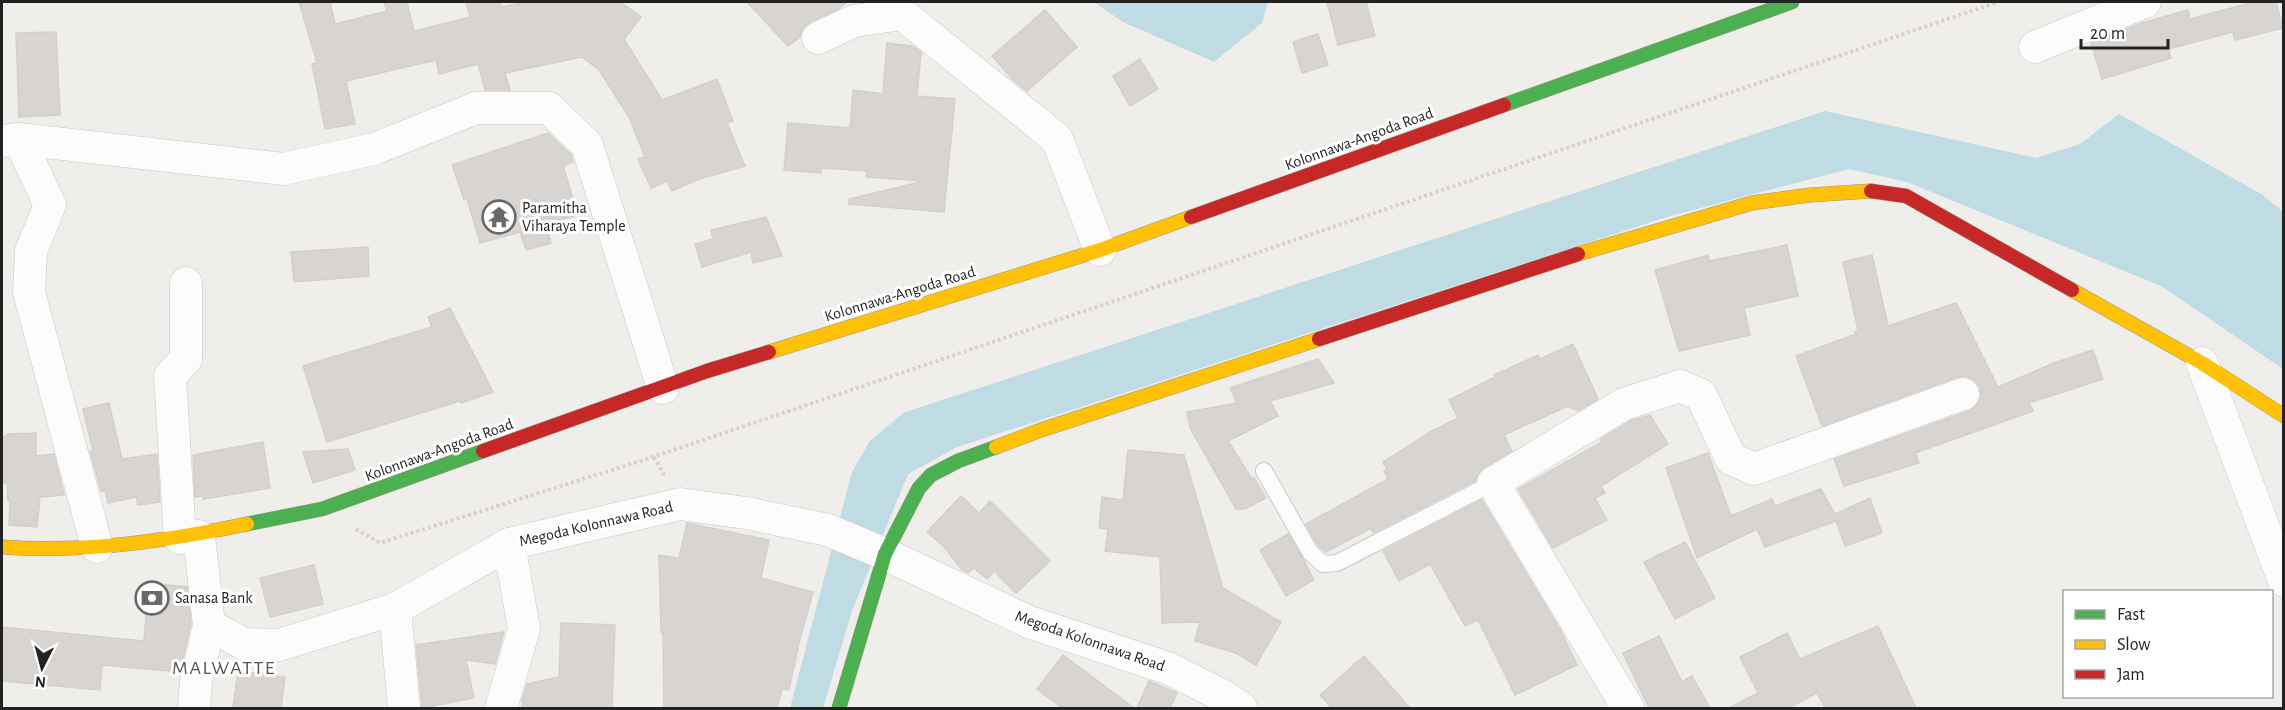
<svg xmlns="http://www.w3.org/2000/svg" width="2285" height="710" font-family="'Alegreya Sans',sans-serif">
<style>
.water{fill:#bfdbe3}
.building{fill:#d7d4d2;stroke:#d3d0cc;stroke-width:1.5}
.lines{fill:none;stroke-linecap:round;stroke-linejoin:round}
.lane-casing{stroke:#c9c8c7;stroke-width:18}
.street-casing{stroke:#c9c8c7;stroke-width:33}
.fast-casing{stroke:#999a82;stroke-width:15}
.slow-casing{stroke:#999a82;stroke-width:15}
.jam-casing{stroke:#999a82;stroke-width:15}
.path{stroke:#dccecd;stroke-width:4;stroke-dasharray:3 3;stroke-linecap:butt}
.lane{stroke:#fdfcfc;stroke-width:16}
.street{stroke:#fdfcfc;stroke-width:32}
.fast{stroke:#4caf50;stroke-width:14}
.slow{stroke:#ffc107;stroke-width:14}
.jam{stroke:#c62828;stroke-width:14}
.labels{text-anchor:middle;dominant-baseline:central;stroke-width:6;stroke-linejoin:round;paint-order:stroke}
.street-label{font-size:16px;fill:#222;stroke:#fff}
.poi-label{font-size:16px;fill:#222;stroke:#fff;text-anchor:start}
.quarter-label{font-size:20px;letter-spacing:1.5px;fill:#555;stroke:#fff}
</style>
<rect width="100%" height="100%" fill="#f0eeeb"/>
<g class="water">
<polygon points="1094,2 1268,2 1262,23 1214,62 1123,22"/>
<polygon points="1825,111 2036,158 2080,144 2119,114 2263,195 2283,212 2283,369 2161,286 1907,182 1849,169 1670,216 957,447 908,474 852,611 823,708 790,708 852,472 870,441 903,413"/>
</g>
<g class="building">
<polygon points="299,2 330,2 335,24 387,11 384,2 407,2 414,31 470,17 466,2 500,2 501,7 528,2 620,2 641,17 624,39 662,100 717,79 733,121 727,123 745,166 699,179 672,191 667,181 651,188 638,159 645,157 629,117 599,70 582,57 505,73 510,90 485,90 478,64 439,74 436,60 346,81 355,124 325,129 312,64 317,63"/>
<polygon points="747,2 847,2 838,9 810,22 803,28 800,37 788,46"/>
<polygon points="1327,2 1366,2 1375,36 1338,45"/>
<polygon points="2254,2 2276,2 2283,28 2235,40 2233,32 2168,49 2171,58 2102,79 2091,43 2142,23 2188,10 2190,19"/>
<polygon points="1045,10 1077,47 1027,91 1013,80 992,56"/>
<polygon points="56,32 60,115 19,117 16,33"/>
<polygon points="1318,34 1328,65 1302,73 1293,42"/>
<polygon points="887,43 913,46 921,52 917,96 955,99 944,212 849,204 849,199 924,181 866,177 867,171 821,168 821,173 784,170 788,123 850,128 853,90 883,94"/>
<polygon points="1140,59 1158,89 1130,106 1113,76"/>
<polygon points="548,133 571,155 573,162 563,166 578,215 546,224 551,243 526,250 520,232 480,243 467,199 464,199 452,165"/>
<polygon points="766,217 782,256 753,263 751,252 702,267 695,244 713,239 711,230"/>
<polygon points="1787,245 1798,296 1744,308 1750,335 1679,351 1655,270 1708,255 1709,261"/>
<polygon points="368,247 369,276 294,282 291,252"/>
<polygon points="1872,255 1888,326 1956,303 1998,387 2054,363 2093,350 2103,379 2029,403 2033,411 1915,453 1919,463 1844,486 1834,459 1969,411 1977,405 1981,397 1980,387 1974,380 1966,376 1958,377 1822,426 1796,356 1856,334 1855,332 1858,330 1843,262"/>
<polygon points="450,308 493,392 461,403 460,401 327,442 303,366 432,327 428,317"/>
<polygon points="1573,344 1598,399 1578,411 1568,406 1504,435 1512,451 1483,468 1478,474 1476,480 1373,533 1371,528 1326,552 1318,545 1306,524 1388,479 1384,471 1387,469 1383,462 1432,431 1458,418 1449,400 1495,377 1494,375 1538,355 1540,359"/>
<polygon points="1318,359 1334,383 1270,401 1278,416 1228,441 1252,479 1254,478 1266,498 1245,509 1236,509 1190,428 1187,412 1237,403 1230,388"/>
<polygon points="109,403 122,459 157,454 160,502 138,505 136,497 108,503 105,491 101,491 90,451 93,451 83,409"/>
<polygon points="1650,415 1668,444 1601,486 1605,493 1595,498 1607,520 1553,548 1518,489 1602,442 1601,439 1632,420"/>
<polygon points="36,433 36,456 54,454 64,495 40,497 37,527 9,525 10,501 8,501 7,483 2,483 2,436 7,436 7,434"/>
<polygon points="263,442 270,488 203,499 203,496 195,497 193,455"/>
<polygon points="348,449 355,470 313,483 303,452"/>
<polygon points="1128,450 1184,455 1223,588 1281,622 1256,665 1236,653 1195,641 1200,622 1162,623 1160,557 1105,551 1108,529 1099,528 1102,497 1123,500"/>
<polygon points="1708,453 1731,516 1772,499 1775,506 1821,489 1835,514 1870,498 1882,533 1845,546 1836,521 1765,547 1757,529 1697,558 1666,468"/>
<polygon points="961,496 979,513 990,501 1050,561 1016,593 994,571 987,579 974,568 968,573 962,570 945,548 927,532"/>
<polygon points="1482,500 1561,631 1577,665 1515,695 1478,620 1465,626 1430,564 1399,581 1383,551"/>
<polygon points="687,523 769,540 761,578 813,592 799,643 789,690 782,689 777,708 664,708 663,633 661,632 659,555 679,558"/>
<polygon points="1288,534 1306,563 1305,563 1314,580 1286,596 1260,550"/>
<polygon points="1685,542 1715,598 1675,619 1644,562"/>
<polygon points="314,565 323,604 270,617 260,578"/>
<polygon points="149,583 187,587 191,623 180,672 102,665 100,690 2,681 2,627 144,641"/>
<polygon points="561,623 615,625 612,708 523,708 522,701 527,684 559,677"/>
<polygon points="1878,626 1916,708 1825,708 1817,693 1788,708 1729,708 1758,693 1740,657 1787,633 1800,659"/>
<polygon points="504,632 495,664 466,660 474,698 422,708 416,645"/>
<polygon points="1659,636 1682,682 1692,676 1710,708 1649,708 1623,653"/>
<polygon points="1063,655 1134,708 1062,708 1037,689"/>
<polygon points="1364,656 1410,708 1332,708 1320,695"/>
<polygon points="238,671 285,677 281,708 233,708"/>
<polygon points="1149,681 1177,693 1170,708 1137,708"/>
</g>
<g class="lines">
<g class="lane-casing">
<polyline id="lane" points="1264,471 1310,552 1323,564 1337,563 1493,483"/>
</g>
<g class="street-casing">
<g id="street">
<polyline points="818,38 854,21 902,14 1057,139 1100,250"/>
<polyline points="2035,47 2145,2"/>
<polyline points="19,139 50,205 31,251 29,292 97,547"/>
<polyline points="2,141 19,139 283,169 374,149 476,108 549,108 587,145 663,388"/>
<polyline points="2202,363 2284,581"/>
<polyline points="199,536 209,625 244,644 279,645 395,609 509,544 680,504 746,513 828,530 885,554 1029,622 1170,669 1225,697 1241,708"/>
<polyline points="180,538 170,376 186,359 186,283"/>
<polyline points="395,609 404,708"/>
<polyline points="194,708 196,682 209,625"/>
<polyline points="501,708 524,629 509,544"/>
<polyline points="1628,708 1493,483 1624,404 1680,386 1701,395 1731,459 1754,469 1963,394"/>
</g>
</g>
<g class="fast-casing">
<g id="fast">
<polyline points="1504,105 1792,2"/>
<polyline points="247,524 322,509 483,451"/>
<polyline points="839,708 885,554 919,488 931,475 958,461 996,447"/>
</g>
</g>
<g class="slow-casing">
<g id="slow">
<polyline points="1578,254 1752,203 1810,195 1871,191"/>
<polyline points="2072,290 2202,363 2284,416"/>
<polyline points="769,352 1100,250 1191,217"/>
<polyline points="996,447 1041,430 1319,339"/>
<path d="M2 547C85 553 166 541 247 524"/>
</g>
</g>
<g class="jam-casing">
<g id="jam">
<polyline points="1871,191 1906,196 2072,290"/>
<polyline points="1191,217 1504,105"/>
<polyline points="1319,339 1578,254"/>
<polyline points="483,451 707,371 769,352"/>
</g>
</g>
<g class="path">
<polyline points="654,457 665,477"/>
<polyline points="356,529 380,543 653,457 1998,2"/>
</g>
<use href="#lane" class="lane"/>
<use href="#street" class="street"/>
<use href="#fast" class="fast"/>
<use href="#slow" class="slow"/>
<use href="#jam" class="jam"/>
</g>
<defs>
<g id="temple-ring" transform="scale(1.725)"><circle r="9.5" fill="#fff" stroke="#6a6968" stroke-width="1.5"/><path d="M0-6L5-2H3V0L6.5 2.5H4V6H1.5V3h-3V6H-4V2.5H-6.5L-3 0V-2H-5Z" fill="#6a6968"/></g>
<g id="bank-ring" transform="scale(1.725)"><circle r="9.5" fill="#fff" stroke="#6a6968" stroke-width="1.5"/><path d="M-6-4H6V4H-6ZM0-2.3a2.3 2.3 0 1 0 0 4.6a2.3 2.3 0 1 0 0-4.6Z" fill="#6a6968"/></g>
</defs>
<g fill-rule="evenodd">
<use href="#temple-ring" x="499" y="217"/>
<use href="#bank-ring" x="152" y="598"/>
</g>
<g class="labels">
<g class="street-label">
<text transform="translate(1359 139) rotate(-20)">Kolonnawa-Angoda Road</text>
<text transform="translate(900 294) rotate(-17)">Kolonnawa-Angoda Road</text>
<text transform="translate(439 450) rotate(-20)">Kolonnawa-Angoda Road</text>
<text transform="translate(596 524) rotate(-13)">Megoda Kolonnawa Road</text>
<text transform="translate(1090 641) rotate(19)">Megoda Kolonnawa Road</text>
</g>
<g class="poi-label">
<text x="522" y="208">Paramitha<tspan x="522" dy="18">Viharaya Temple</tspan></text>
<text x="175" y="598">Sanasa Bank</text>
</g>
<g class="quarter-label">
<text x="224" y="668">MALWATTE</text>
</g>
</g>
<rect width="2285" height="710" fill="none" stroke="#222222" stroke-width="6"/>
<rect x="2063" y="590" width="210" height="108" fill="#ffffff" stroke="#a7a7a7" stroke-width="1.5"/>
<rect x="2075" y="610" width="30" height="9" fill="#4caf50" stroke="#a7a7a7" stroke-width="1.5"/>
<text x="2117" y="620" font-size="18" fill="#222222">Fast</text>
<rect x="2075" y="640" width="30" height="9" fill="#ffc107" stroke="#a7a7a7" stroke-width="1.5"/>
<text x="2117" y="650" font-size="18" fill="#222222">Slow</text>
<rect x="2075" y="670" width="30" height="9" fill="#c62828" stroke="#a7a7a7" stroke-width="1.5"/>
<text x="2117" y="680" font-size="18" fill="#222222">Jam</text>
<g transform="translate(42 668) rotate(186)" stroke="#ffffff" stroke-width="4.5" paint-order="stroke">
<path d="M0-4.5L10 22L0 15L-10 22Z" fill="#222222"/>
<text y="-9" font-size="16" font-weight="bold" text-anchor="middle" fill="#222222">N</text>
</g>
<path d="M2081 39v9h87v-9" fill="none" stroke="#222222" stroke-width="3"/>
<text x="2090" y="39" font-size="18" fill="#222222" stroke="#ffffff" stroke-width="4.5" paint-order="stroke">20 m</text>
</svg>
